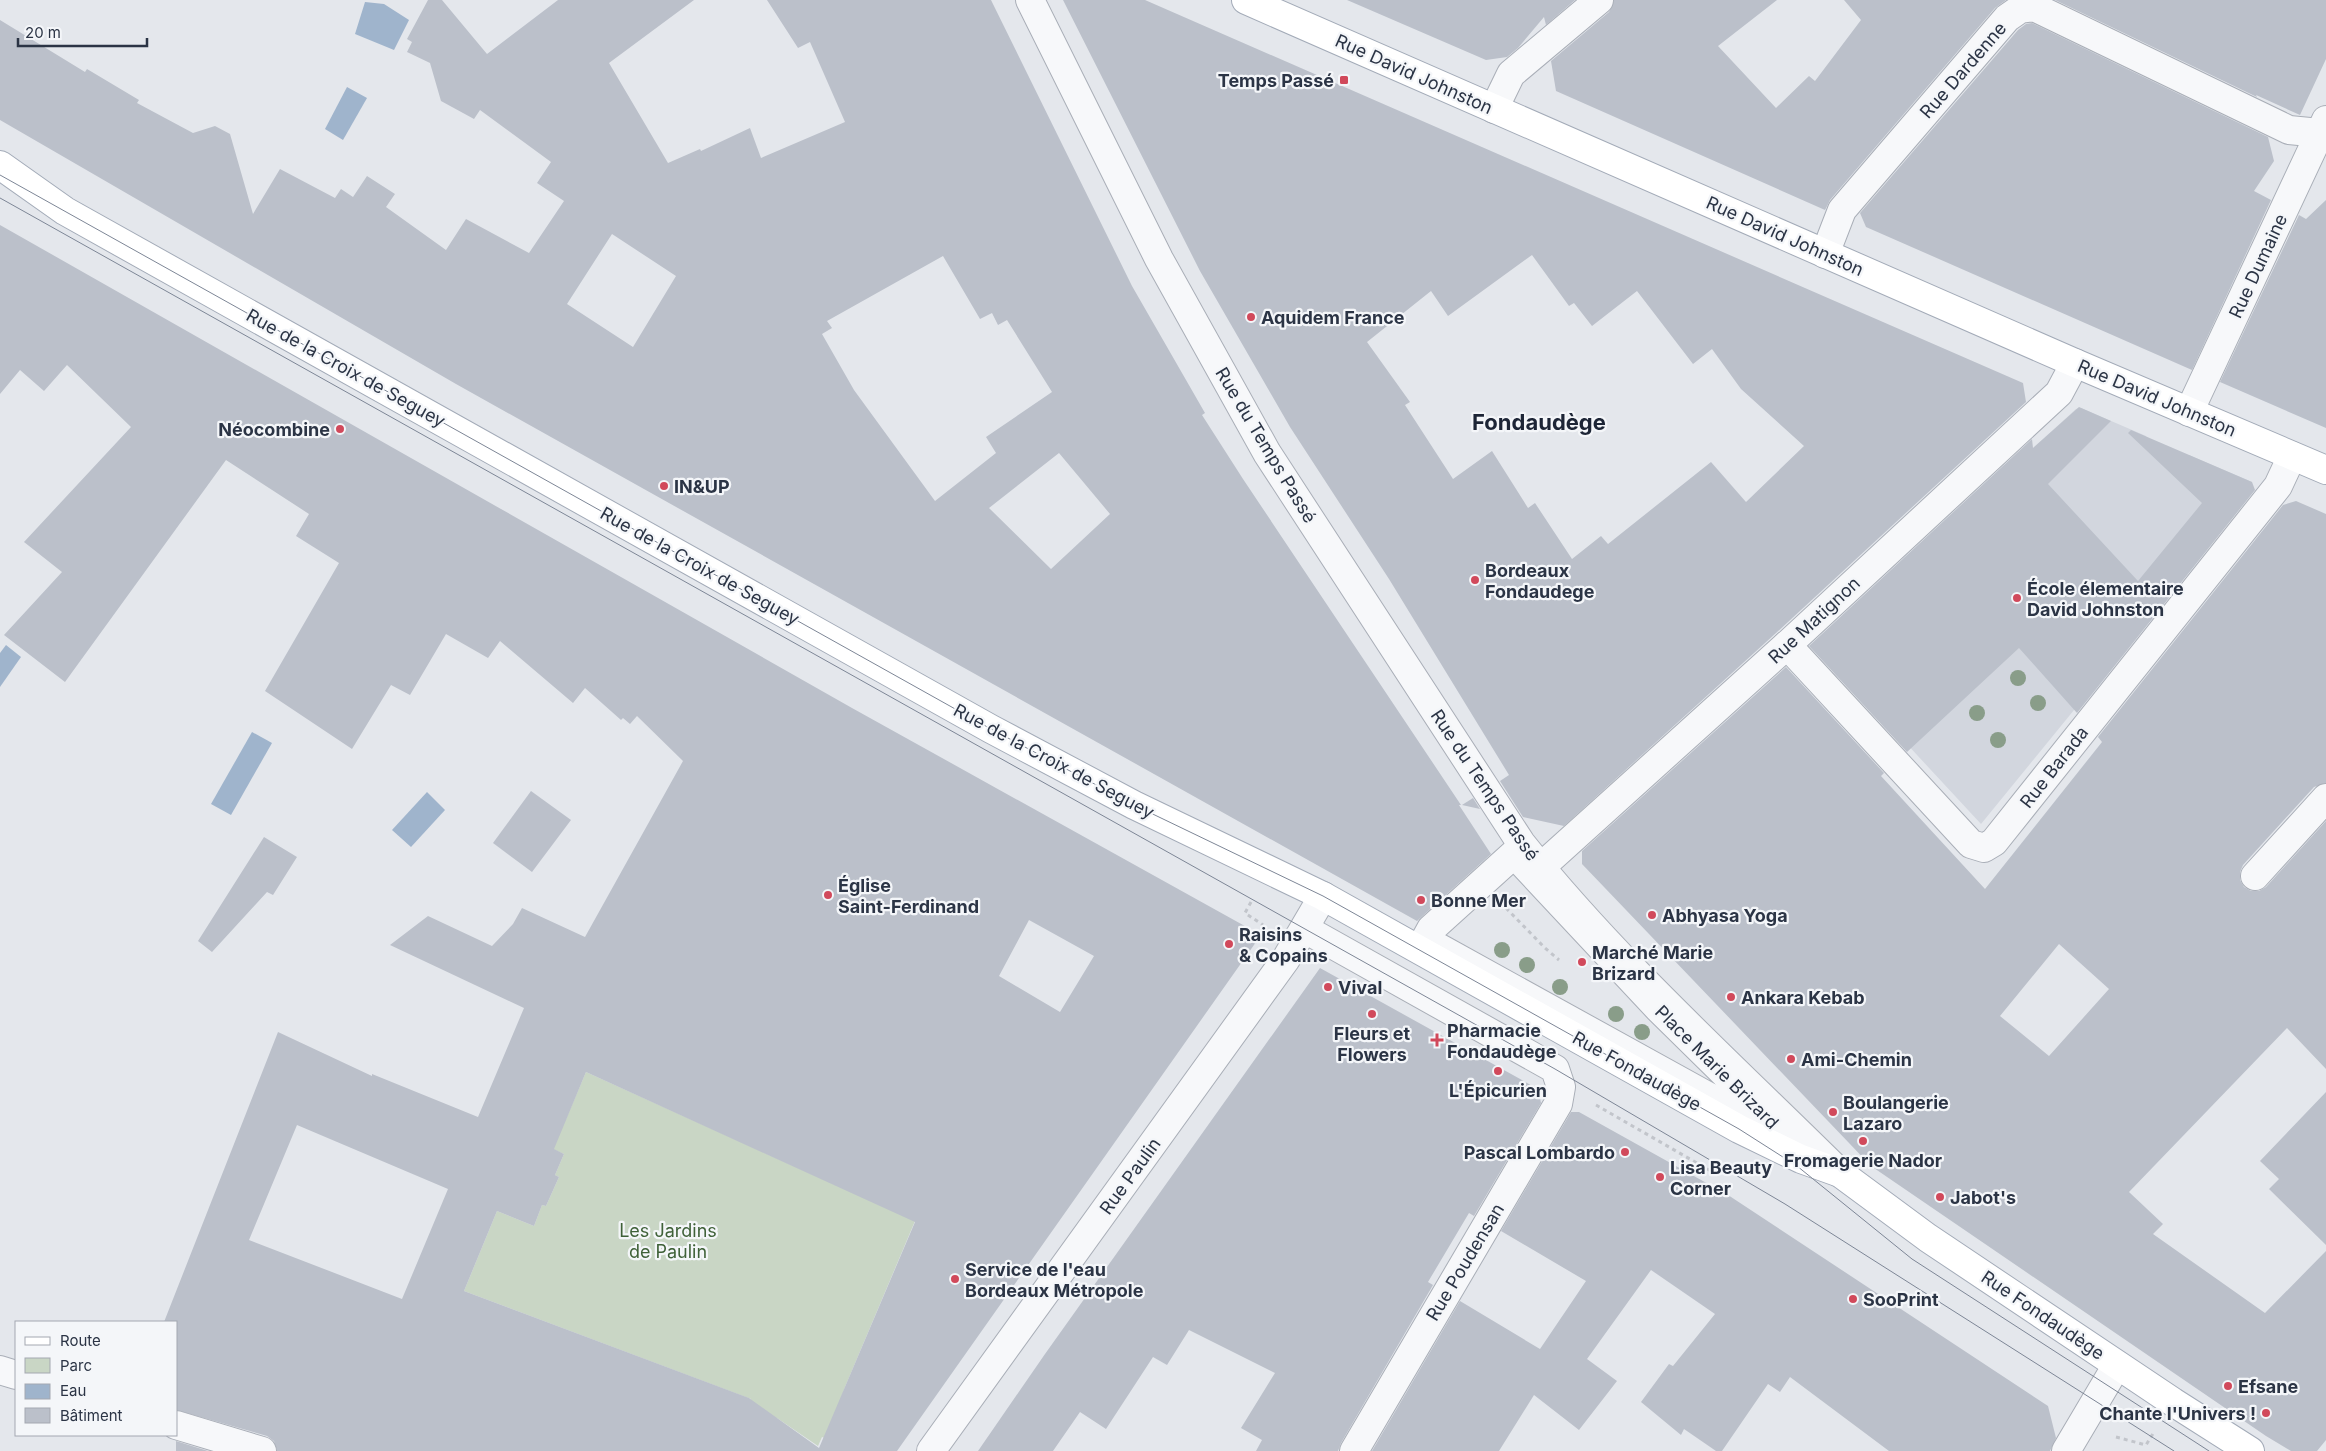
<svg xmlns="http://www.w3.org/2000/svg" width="2326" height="1451" font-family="Inter,sans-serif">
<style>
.built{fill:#d2d6de}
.green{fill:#c9d6c5}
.water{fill:#9fb4cc}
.building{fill:#bbc0ca;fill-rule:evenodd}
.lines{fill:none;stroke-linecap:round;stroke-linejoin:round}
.minor-casing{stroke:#a9aeb7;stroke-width:30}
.major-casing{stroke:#a3abb8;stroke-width:30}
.path{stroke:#c2c5cb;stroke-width:3;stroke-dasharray:4 4;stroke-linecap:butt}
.minor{stroke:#f7f8fa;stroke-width:28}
.major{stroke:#fff;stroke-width:28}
.tram{stroke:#7d8696;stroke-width:1}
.tree{fill:#899d89}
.poi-dot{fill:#d1495b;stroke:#f4f6f9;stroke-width:2}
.labels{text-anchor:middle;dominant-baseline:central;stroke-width:4.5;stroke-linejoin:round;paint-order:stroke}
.street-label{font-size:18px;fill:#2b3445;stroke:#f4f6f9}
.poi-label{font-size:18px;font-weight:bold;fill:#2b3445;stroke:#f4f6f9;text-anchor:start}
.park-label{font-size:18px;fill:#3f6138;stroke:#f4f6f9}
.district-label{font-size:22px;font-weight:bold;fill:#1d2536;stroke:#f4f6f9}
</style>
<rect width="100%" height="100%" fill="#e4e7ec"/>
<polygon class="built" points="2081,408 2146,436 2149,444 2180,458 2189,455 2252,482 2074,710 1981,824 1816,646 2076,409"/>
<polygon class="green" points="586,1072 915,1221 845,1387 827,1439 822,1437 818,1446 777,1418 740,1429 751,1399 464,1291 497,1211 534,1226 542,1205 546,1206 559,1177 555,1175 564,1154 528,1138 566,1119"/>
<g class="water">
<polygon points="365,2 384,4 409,20 394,50 355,34"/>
<polygon points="347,87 367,98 343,140 325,129"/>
<polygon points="6,645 21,657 0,687 0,653"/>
<polygon points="252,732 272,743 231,815 211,804"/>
<polygon points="427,792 445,810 411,847 392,830"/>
</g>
<g class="building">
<path d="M428 0H442L487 54 558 0H694L609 63 668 163 700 149 701 151 750 128 761 158 845 122 810 42 798 48 767 0H991L1132 286 1205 413 1202 415 1243 479 1461 805H1459L1491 854 1417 921 456 384 0 120V20L85 72 87 69 139 100 137 103 193 133 215 126 230 134 253 214 280 169 335 198 341 189 353 197 367 176 395 194 386 207 446 250 466 219 529 253 564 201 537 183 551 162 480 110 474 119 441 101 430 63 407 52 412 42 407 39ZM612 234 676 276 633 347 567 304ZM943 256 980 319 992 313 998 325 1007 320 1052 392 986 437 996 453 935 501 854 390 822 334 832 328 827 321ZM1059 453 1110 514 1051 569 989 508Z"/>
<path d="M1063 0H1145L2023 383 2026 402 1776 633 1564 826 1523 817 1500 781 1509 775 1389 579 1290 427 1200 271ZM1532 255 1569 306 1574 303 1592 326 1637 291 1693 364 1712 349 1741 389 1804 446 1746 502 1711 462 1608 544 1601 536 1572 559 1535 503 1528 508 1492 451 1453 479 1405 405 1410 402 1367 342 1431 291 1448 316Z"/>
<polygon points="1347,0 1575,0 1546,25 1544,17 1518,48 1507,57 1486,60"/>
<polygon points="1614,0 1777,0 1718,46 1776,108 1809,76 1815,81 1861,20 1844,0 2006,0 1995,8 1830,200 1825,210 1556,91 1551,61 1609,12"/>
<polygon points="2055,0 2326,0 2326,59 2300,115 2256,95 2257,97"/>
<polygon points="2032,23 2268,137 2274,161 2254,191 2271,200 2192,370 1866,227 1860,213 2018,30 2026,24"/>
<polygon points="2326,200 2326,428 2220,382 2299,215 2306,219"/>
<path d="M0 225 852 708 1261 935 897 1451H277L274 1441 267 1436 176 1410V1322H164L278 1032 372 1076V1074L478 1117 524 1008 390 945 428 916 492 946 513 924 522 908 585 937 683 761 637 716 630 724 623 718 621 720 585 688 573 703 500 641 488 658 446 634 410 695 391 685 352 749 265 691 339 563 296 536 309 514 226 460 65 682 4 635 62 572 24 542 131 427 67 365 44 391 20 370 0 394ZM1029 920 1094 956 1060 1012 999 976ZM586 1072 915 1222 819 1448 749 1398 464 1291 497 1211 534 1226 542 1205 546 1206 559 1177 555 1175 564 1154 554 1149ZM297 1125 448 1189 402 1299 249 1240Z"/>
<polygon points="2079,407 2111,421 2048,484 2138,581 2202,503 2128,433 2131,430 2252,482 2255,490 2077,713 2019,648 1907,752 1809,646 2032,439 2033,448"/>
<path d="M2296 501 2326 514V783L2314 787 2243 865 2240 872V880L2244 887 2251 891H2259L2266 887 2326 821V1069L2287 1028 2129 1192 2163 1224 2153 1234 2265 1313 2326 1251V1440L2317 1451H2291L2266 1436 1871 1166 1582 864V851L1786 667 1884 773 1881 776 1985 889 2102 742 2098 737 2283 505ZM2059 944 2109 989 2049 1056 2000 1016Z"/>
<polygon points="531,791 571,820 532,872 493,843"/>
<polygon points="1473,798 1480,809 1462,805"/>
<polygon points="264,837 297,857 273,895 267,892 212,952 198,941"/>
<polygon points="1320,968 1538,1089 1541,1103 1474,1216 1469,1213 1428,1282 1433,1285 1341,1443 1338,1451 1256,1451 1262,1440 1241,1428 1275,1373 1189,1330 1167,1365 1153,1357 1106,1429 1080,1412 1053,1451 978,1451 1045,1354"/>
<polygon points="2326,1092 2326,1245 2269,1189 2279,1179 2260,1161"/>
<polygon points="1571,1112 1579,1112 1728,1195 2048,1406 2056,1438 2050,1451 1889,1451 1790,1377 1780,1392 1768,1384 1722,1451 1716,1451 1684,1429 1681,1435 1641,1402 1669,1364 1673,1366 1715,1314 1651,1270 1587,1359 1617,1381 1579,1430 1534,1395 1499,1451 1372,1451 1460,1301 1540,1349 1586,1281 1501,1231"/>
<polygon points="176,1441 208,1451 176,1451"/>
</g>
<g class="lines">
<g class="minor-casing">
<g id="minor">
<path d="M1030 0 1159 259 1267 453 1521 843C1615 961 1733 1067 1840 1173"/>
<polyline points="1494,109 1511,74 1599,0"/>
<polyline points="1825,254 1842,210 2007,18 2020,9 2034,7 2289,130 2320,133"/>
<polyline points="2189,412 2326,120"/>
<polyline points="1787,645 1971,844 1984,848 1994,842 2278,486 2292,456"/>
<polygon points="1514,854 1658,1008 1780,1128 1783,1135 1778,1135 1425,940 1431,929"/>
<polyline points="1541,867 1787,645 2059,393 2075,363"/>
<polyline points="2255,876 2326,798"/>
<polyline points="1305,929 1555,1069 1561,1087 1558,1104 1354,1451"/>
<polyline points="0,1370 16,1375"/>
<polyline points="176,1425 262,1451"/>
<polyline points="931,1451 1286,959 1323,896"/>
<polyline points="2066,1451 2117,1365"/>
</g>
</g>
<g class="major-casing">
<g id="major">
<polyline points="1246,0 2075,363 2326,470"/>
<polyline points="0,165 65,211 991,729 1134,805 1323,896 1739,1129 1801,1159 1840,1173 1928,1238 2173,1402 2250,1451"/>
</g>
</g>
<g class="path">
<polyline points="1251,902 1245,913 1263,925"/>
<polyline points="1506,908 1545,948 1559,960"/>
<polyline points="1596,1105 1716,1174 1722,1162"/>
<polyline points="2116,1437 2146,1445 2154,1432"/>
</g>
<use href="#minor" class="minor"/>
<use href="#major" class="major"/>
<g class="tram">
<polyline points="0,175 991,729 1134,805 1323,896 1739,1129 1797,1166 1912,1259 2209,1451"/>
<polyline points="0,198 1555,1069 1785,1204 2174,1451"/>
</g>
</g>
<g class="tree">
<circle cx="2018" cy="678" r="8"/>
<circle cx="2038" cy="703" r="8"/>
<circle cx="1977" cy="713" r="8"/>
<circle cx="1998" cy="740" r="8"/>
<circle cx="1502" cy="950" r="8"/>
<circle cx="1527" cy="965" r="8"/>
<circle cx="1560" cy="987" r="8"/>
<circle cx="1616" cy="1014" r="8"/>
<circle cx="1642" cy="1032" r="8"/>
</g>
<g class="poi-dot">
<rect x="1339" y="75" width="10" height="10" rx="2.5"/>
<circle cx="1251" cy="317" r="5"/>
<circle cx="340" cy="429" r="5"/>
<circle cx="664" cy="486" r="5"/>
<circle cx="1475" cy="580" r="5"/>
<circle cx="2017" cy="598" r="5"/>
<circle cx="828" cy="895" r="5"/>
<circle cx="1421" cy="900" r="5"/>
<circle cx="1652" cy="915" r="5"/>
<circle cx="1229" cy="944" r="5"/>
<circle cx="1582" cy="962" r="5"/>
<circle cx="1328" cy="987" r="5"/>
<circle cx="1731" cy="997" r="5"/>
<circle cx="1372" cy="1014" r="5"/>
<path d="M1434.5 1032.5h5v5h5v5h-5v5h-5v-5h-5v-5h5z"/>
<circle cx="1791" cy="1059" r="5"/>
<circle cx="1498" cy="1071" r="5"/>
<circle cx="1833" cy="1112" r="5"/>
<circle cx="1863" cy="1141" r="5"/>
<circle cx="1625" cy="1152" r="5"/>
<circle cx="1660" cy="1177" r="5"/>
<circle cx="1940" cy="1197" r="5"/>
<circle cx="955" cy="1279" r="5"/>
<circle cx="1853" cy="1299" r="5"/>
<circle cx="2228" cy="1386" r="5"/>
<circle cx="2266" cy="1413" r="5"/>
</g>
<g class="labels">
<g class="street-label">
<text transform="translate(1963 70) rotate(-49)">Rue Dardenne</text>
<text transform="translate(1414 74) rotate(24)">Rue David Johnston</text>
<text transform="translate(1785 236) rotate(24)">Rue David Johnston</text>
<text transform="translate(2258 266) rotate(-65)">Rue Dumaine</text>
<text transform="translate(346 368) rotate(29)">Rue de la Croix de Seguey</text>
<text transform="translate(2157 398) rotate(23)">Rue David Johnston</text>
<text transform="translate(1266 445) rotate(59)">Rue du Temps Passé</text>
<text transform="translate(700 566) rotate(29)">Rue de la Croix de Seguey</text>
<text transform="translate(1814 620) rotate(-43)">Rue Matignon</text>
<text transform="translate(1054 761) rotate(28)">Rue de la Croix de Seguey</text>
<text transform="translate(2054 767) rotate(-52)">Rue Barada</text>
<text transform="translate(1485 785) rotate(56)">Rue du Temps Passé</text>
<text transform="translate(1717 1067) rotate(45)">Place Marie Brizard</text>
<text transform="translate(1637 1071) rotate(29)">Rue Fondaudège</text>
<text transform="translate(1130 1176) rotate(-54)">Rue Paulin</text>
<text transform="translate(1465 1262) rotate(-59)">Rue Poudensan</text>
<text transform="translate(2043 1315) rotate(34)">Rue Fondaudège</text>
</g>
<g class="poi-label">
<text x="1334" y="80" text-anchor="end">Temps Passé</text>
<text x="1261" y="317">Aquidem France</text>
<text x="330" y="429" text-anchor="end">Néocombine</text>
<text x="674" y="486">IN&amp;UP</text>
<text x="1485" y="570">Bordeaux<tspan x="1485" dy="21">Fondaudege</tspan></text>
<text x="2027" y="588">École élementaire<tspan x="2027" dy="21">David Johnston</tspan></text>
<text x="838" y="885">Église<tspan x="838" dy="21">Saint-Ferdinand</tspan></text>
<text x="1431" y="900">Bonne Mer</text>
<text x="1662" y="915">Abhyasa Yoga</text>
<text x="1239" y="934">Raisins<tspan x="1239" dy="21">&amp; Copains</tspan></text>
<text x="1592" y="952">Marché Marie<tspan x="1592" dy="21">Brizard</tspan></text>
<text x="1338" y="987">Vival</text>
<text x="1741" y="997">Ankara Kebab</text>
<text x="1447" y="1030">Pharmacie<tspan x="1447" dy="21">Fondaudège</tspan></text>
<text x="1372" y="1033" text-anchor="middle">Fleurs et<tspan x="1372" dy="21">Flowers</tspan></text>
<text x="1801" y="1059">Ami-Chemin</text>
<text x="1498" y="1090" text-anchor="middle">L'Épicurien</text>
<text x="1843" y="1102">Boulangerie<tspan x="1843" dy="21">Lazaro</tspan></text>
<text x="1615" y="1152" text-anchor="end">Pascal Lombardo</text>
<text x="1863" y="1160" text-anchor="middle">Fromagerie Nador</text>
<text x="1670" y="1167">Lisa Beauty<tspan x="1670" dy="21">Corner</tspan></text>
<text x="1950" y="1197">Jabot's</text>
<text x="965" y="1269">Service de l'eau<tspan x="965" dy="21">Bordeaux Métropole</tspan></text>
<text x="1863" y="1299">SooPrint</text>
<text x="2238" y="1386">Efsane</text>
<text x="2256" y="1413" text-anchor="end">Chante l'Univers !</text>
</g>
<g class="park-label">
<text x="668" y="1230">Les Jardins<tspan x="668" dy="21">de Paulin</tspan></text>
</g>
<g class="district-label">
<text x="1539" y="422">Fondaudège</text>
</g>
</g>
<rect x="15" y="1321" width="162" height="115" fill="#f4f6f9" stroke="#a4a8b1"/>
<rect x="25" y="1337" width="25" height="8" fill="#ffffff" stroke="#a4a8b1"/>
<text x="60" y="1346" font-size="15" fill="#2b3445">Route</text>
<rect x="25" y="1358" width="25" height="15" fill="#c9d6c5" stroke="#a4a8b1"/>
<text x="60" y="1371" font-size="15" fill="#2b3445">Parc</text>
<rect x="25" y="1384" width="25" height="15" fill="#9fb4cc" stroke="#a4a8b1"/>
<text x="60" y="1396" font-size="15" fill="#2b3445">Eau</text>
<rect x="25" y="1408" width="25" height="15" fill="#bbc0ca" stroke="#a4a8b1"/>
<text x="60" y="1421" font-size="15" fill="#2b3445">Bâtiment</text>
<path d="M18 38v8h129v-8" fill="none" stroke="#2b3445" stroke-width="2.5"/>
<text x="25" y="38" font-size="15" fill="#2b3445" stroke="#f4f6f9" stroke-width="4" paint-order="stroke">20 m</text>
</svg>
